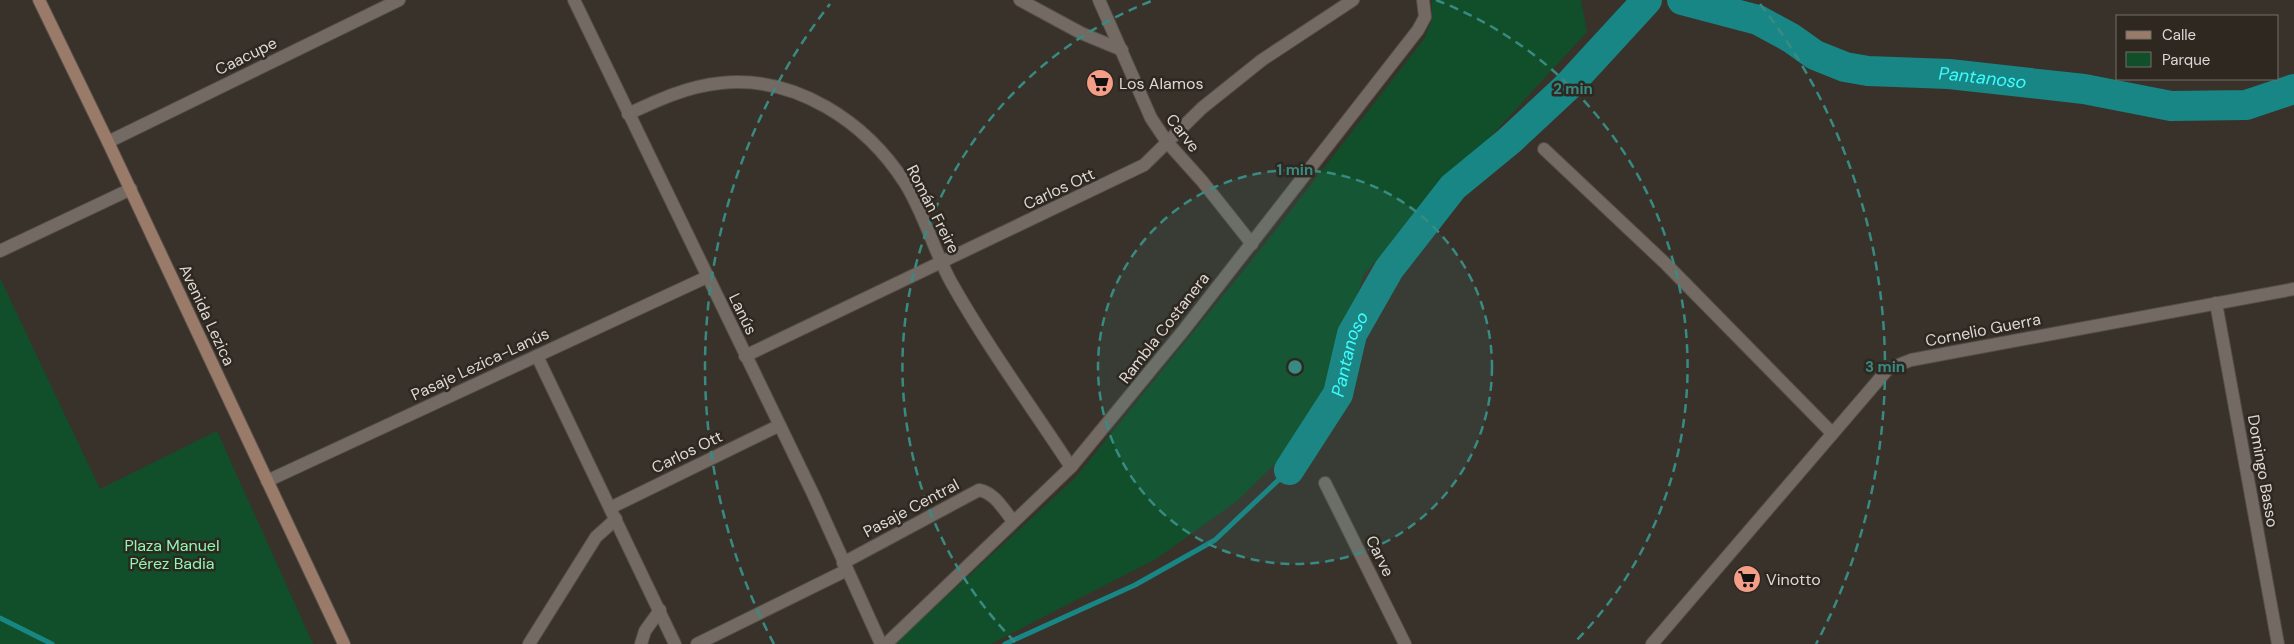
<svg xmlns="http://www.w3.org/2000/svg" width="2294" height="644" font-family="'DM Sans',sans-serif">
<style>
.park{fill:#114f2b}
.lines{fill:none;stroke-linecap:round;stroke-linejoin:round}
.stream{stroke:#198686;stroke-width:5}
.river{stroke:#198686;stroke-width:30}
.street-casing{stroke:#554e49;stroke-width:14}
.secondary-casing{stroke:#554e49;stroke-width:14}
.street{stroke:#736b63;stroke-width:12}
.secondary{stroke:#9a7a68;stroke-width:12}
.ring{fill:none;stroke:#388a82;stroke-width:2.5;stroke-dasharray:9 6}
.labels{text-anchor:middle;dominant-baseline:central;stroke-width:5;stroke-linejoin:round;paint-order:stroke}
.street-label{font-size:16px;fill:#ddd8d4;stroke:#2e2821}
.poi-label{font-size:16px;fill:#ddd8d4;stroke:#2e2821;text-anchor:start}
.park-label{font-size:16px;fill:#8cf9b0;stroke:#2e2821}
.water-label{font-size:18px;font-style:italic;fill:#3efcfd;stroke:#2e2821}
.centre{fill:#388a82;stroke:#2e2821;stroke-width:2.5}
.ring-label{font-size:15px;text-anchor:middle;font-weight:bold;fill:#388a82;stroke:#2e2821;stroke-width:5;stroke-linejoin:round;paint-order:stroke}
</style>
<rect width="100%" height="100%" fill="#38322a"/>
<g class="park">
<polygon points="1432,0 1581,0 1587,32 1364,274 1326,392 1294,445 1237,501 1156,559 991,644 895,644 1075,478 1260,250 1424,39 1432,20"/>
<polygon points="0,278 100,489 217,431 313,644 0,644"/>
</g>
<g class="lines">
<g class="stream">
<polyline points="0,618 52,644"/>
<polyline points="1005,644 1135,585 1215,540 1289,470"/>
</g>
<g class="river">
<path id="s1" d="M1682 0 1758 20 1791 38 1815 55 1845 67 1868 71 1949 74 2084 89 2171 106 2246 105 2294 89"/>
<path id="s2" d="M1289 470 1338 394 1352 334 1389 269 1453 187 1509 141 1568 86 1647 0"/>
</g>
<g class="street-casing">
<g id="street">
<polyline points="574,0 814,496 881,644"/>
<polyline points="1020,0 1081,33 1122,50"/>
<polyline points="1099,0 1151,118 1167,142 1202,181 1252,244"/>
<path d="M628 114C658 100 688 86 721 83 796 75 866 122 905 183 924 213 934 251 951 282 987 346 1031 406 1071 467"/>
<polyline points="108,142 399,0"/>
<polyline points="1544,149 1667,265 1832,433"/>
<polyline points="0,251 131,189"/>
<polyline points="2216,303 2278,644"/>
<polyline points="537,356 675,644"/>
<polyline points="745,356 1144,165 1202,108 1262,60 1353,0"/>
<polyline points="267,481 707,277"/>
<polyline points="1325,483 1405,644"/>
<polyline points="610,508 778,426"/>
<path d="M843 563 979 490C995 493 1003 509 1013 521"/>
<polyline points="529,644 596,537 616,519"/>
<polyline points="641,644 645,631 660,610"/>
<polyline points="697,644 847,570"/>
<polyline points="886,644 1071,467 1183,331 1418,30 1425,17 1423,0"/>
<polyline points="1652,644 1888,369 1911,360 2294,289"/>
</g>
</g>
<g class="secondary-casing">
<polyline id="secondary" points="39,0 108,142 344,644"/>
</g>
<use href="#street" class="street"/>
<use href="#secondary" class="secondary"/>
</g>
<circle cx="1295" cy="367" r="197" fill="#388a82" fill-opacity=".12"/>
<g class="ring">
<circle cx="1295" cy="367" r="197"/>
<path d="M1015 642A393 393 0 0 1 1154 0M1436 0A393 393 0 0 1 1575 642"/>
<path d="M774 644A590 590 0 0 1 830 4M1760 4A590 590 0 0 1 1816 644"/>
</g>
<defs>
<g id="supermarket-disc" transform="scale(1.4375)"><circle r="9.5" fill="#f49e88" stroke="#2e2821"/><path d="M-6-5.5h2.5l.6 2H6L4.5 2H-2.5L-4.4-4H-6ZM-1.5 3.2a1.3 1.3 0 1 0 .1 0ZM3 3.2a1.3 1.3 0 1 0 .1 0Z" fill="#111"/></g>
</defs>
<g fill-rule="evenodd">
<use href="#supermarket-disc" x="1100" y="83"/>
<use href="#supermarket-disc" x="1747" y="579"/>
</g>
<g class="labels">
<g class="street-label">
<text transform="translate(246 56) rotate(-26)">Caacupe</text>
<text transform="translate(1183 133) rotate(52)">Carve</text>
<text transform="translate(1059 189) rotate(-25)">Carlos Ott</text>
<text transform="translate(933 209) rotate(63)">Román Freire</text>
<text transform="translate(743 314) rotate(64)">Lanús</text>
<text transform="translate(207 315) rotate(65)">Avenida Lezica</text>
<text transform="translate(1164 328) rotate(-52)">Rambla Costanera</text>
<text transform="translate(1983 330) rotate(-11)">Cornelio Guerra</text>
<text transform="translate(480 364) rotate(-25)">Pasaje Lezica-Lanús</text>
<text transform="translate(687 452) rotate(-26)">Carlos Ott</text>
<text transform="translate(2263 471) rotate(80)">Domingo Basso</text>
<text transform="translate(911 508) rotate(-28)">Pasaje Central</text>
<text transform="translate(1380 556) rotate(64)">Carve</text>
</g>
<g class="poi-label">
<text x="1119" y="83">Los Alamos</text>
<text x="1766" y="579">Vinotto</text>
</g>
<g class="park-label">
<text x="172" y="545">Plaza Manuel<tspan x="172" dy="18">Pérez Badia</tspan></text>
</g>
<g class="water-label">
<text stroke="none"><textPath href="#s1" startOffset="316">Pantanoso</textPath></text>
<text stroke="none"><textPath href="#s2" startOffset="132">Pantanoso</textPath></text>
</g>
</g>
<circle cx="1295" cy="367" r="8" class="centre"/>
<g class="ring-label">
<text x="1573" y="94">2 min</text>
<text x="1295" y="175">1 min</text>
<text x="1885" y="372">3 min</text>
</g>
<rect x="2116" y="15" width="162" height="65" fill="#2e2821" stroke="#746e69"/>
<rect x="2126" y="31" width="25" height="8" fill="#9a7a68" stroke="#746e69"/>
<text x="2162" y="40" font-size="15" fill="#ddd8d4">Calle</text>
<rect x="2126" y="52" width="25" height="15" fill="#114f2b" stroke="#746e69"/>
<text x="2162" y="65" font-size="15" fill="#ddd8d4">Parque</text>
</svg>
